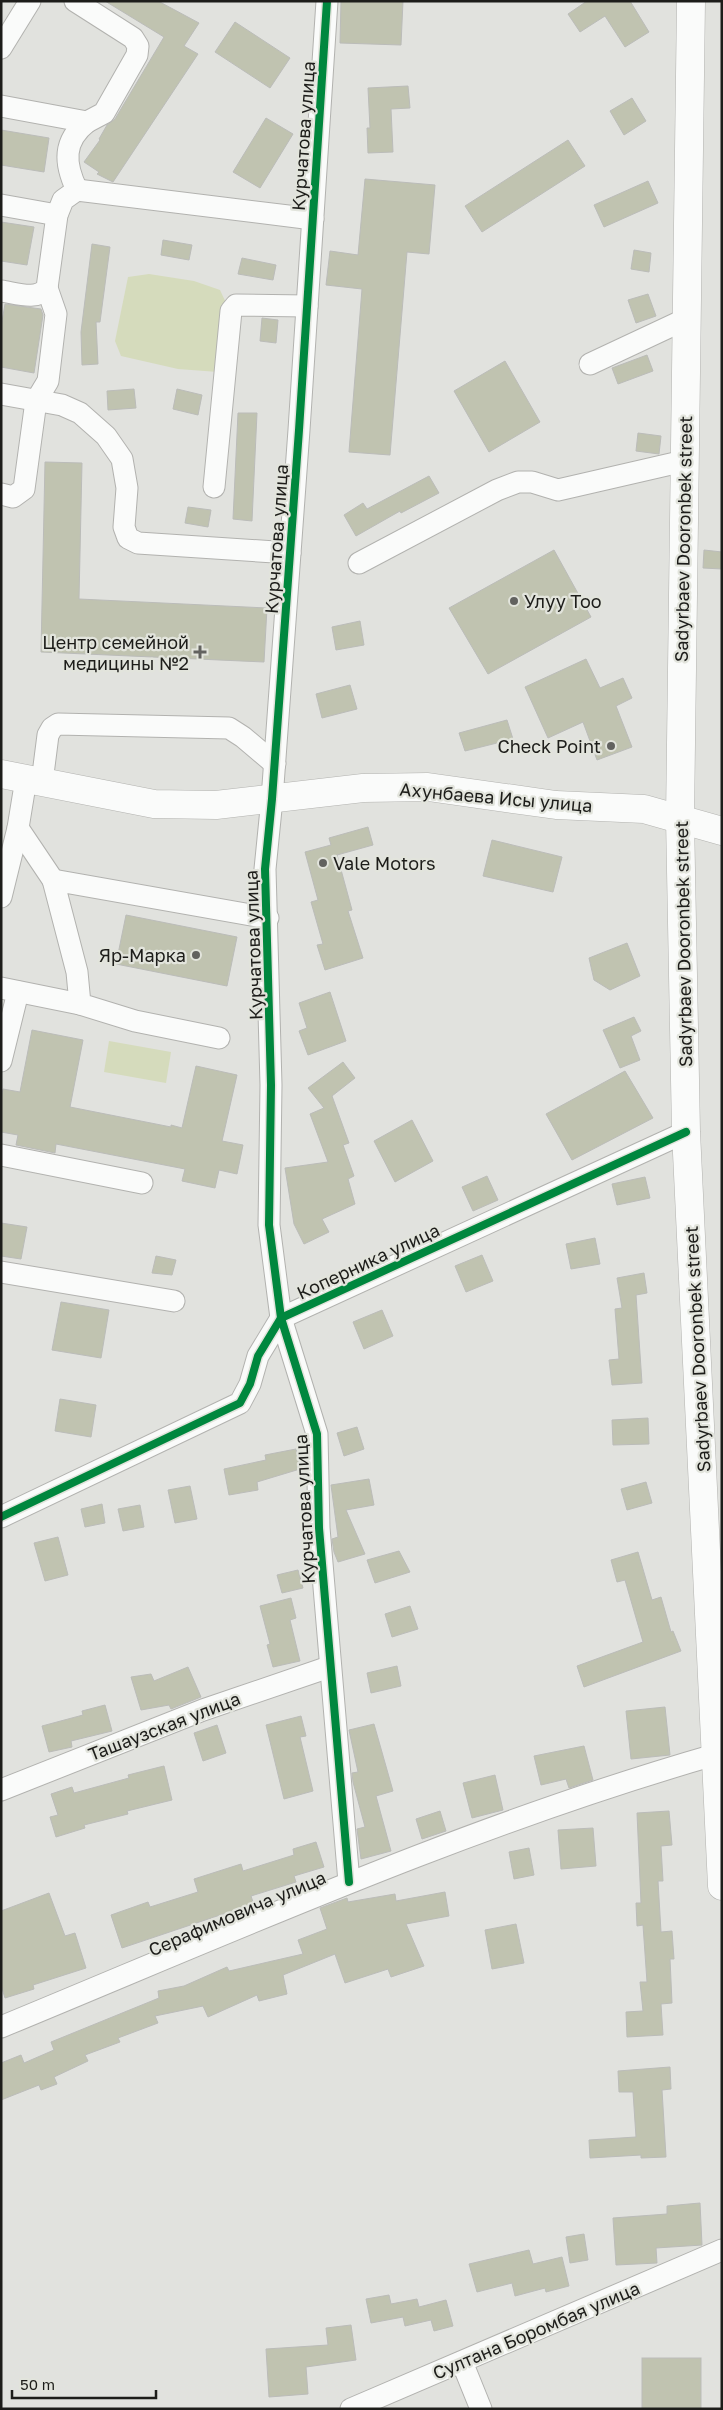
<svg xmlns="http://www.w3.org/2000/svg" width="723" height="2410" font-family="'Golos Text',sans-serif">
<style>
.green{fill:#d5dbbc}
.building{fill:#c0c3b0;stroke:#bbbcb9}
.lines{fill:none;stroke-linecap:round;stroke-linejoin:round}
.minor-casing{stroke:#b2b2af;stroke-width:23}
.major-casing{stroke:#b2b2af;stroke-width:29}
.minor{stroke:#fafbfa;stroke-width:21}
.major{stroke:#fafbfa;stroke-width:28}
.cycleway-casing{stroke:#e2e4dc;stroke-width:11}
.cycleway{stroke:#00873e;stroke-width:8}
.poi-dot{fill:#62625f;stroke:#e2e4dc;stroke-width:2}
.labels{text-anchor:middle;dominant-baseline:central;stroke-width:4.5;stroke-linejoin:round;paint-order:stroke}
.street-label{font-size:18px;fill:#1d1d1a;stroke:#e2e4dc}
.poi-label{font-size:18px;fill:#1d1d1a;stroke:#e2e4dc;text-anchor:end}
</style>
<rect width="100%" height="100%" fill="#e1e2de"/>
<g class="green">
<polygon points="149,274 194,281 220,290 227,305 218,372 178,369 121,356 115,341 128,277"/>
<polygon points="109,1041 171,1052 166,1083 104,1072"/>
</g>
<g class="building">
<polygon points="105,1 158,1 199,23 184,46 198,54 113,182 97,174 99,172 84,162 100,140 99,139 107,125 115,119 164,37"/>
<polygon points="341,1 403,1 401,45 340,43"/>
<polygon points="587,1 630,1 649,32 625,47 605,16 580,32 568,14"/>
<polygon points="235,22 290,58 270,88 215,52"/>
<polygon points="408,86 410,108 391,109 393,152 368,153 367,128 370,128 368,88"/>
<polygon points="632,98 646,121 624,135 610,111"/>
<polygon points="266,118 293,134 260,188 233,172"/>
<polygon points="1,130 49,138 44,172 1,165"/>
<polygon points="568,140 585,166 482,232 465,206"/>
<polygon points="365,179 435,185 429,254 407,252 390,455 349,452 362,289 326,285 330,251 358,255"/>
<polygon points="648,181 658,203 604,227 594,205"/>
<polygon points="1,222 34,227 27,265 1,261"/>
<polygon points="163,240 192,245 189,260 161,255"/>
<polygon points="92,244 110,247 100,322 96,322 98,364 82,365 81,332"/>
<polygon points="634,250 651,253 649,272 631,269"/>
<polygon points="242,258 276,265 273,280 238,274"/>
<polygon points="648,294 656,316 636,323 628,300"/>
<polygon points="5,304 41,309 43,315 34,373 1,367 1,327"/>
<polygon points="262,318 278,320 276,343 260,341"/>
<polygon points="647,355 653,371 618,384 612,368"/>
<polygon points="505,361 540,422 489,452 454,391"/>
<polygon points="134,389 136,408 108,410 107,391"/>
<polygon points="177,389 202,395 198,415 173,409"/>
<polygon points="238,413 257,413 252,521 233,519"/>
<polygon points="638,433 661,436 659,454 636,451"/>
<polygon points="45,462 82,463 79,599 267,608 264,662 41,652"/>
<polygon points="429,476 439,493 401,513 400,511 356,536 344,515 363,503 367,509"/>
<polygon points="188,507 211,510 208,527 185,523"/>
<polygon points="554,550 591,617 488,674 449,608"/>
<polygon points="704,550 722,552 722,569 703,568"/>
<polygon points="360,621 364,645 336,650 332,627"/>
<polygon points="586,659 600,688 623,678 632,698 616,706 632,747 597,760 583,722 548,738 525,687"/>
<polygon points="350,685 357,709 322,718 316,694"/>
<polygon points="507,720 513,739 465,751 459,733"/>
<polygon points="368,827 373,845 337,855 352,910 348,911 363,958 325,970 317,945 323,944 311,902 318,900 305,852 331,845 329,838"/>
<polygon points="492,840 562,857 553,892 483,876"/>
<polygon points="126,915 237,937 227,986 116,964"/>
<polygon points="627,943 640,976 610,990 594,980 589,958"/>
<polygon points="330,992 346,1041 308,1055 299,1031 307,1028 299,1003"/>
<polygon points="634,1017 641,1031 631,1036 640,1060 620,1068 603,1030"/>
<polygon points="32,1030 83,1040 70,1107 171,1127 171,1125 182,1128 196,1066 237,1075 222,1141 243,1145 237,1174 219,1170 215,1188 182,1181 185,1169 56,1144 55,1153 16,1145 18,1135 1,1132 1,1098 3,1089 20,1092"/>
<polygon points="343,1062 355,1078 332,1096 349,1143 343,1145 354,1176 348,1179 355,1204 322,1219 329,1232 304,1244 294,1224 285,1168 328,1162 310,1114 324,1108 308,1088"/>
<polygon points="625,1071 653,1118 572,1160 546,1114"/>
<polygon points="412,1120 433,1161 395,1182 374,1141"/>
<polygon points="487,1176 498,1200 473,1211 462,1187"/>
<polygon points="645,1177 650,1198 617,1205 612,1184"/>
<polygon points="1,1223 27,1227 21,1259 1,1256"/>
<polygon points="595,1238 600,1264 571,1269 566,1244"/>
<polygon points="482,1255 493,1281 466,1292 455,1266"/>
<polygon points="156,1256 176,1260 172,1275 152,1273"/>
<polygon points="644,1273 647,1293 636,1295 642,1383 612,1385 609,1360 619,1359 615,1309 622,1308 617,1278"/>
<polygon points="61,1302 109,1310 101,1358 52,1350"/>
<polygon points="382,1310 393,1336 364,1349 353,1322"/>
<polygon points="60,1399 96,1405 91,1437 55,1431"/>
<polygon points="648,1418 649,1444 613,1445 612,1420"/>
<polygon points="357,1427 364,1449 344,1456 337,1433"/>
<polygon points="296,1449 300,1469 257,1482 258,1490 229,1495 224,1469 266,1460 265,1455"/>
<polygon points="369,1479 374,1505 346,1510 365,1554 338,1562 334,1552 332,1539 338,1537 331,1485"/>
<polygon points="646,1482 652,1503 627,1510 621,1489"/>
<polygon points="190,1486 197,1519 175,1523 168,1490"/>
<polygon points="102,1504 105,1523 85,1527 81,1509"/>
<polygon points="140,1505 144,1527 123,1531 118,1509"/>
<polygon points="58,1537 68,1575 45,1581 34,1543"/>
<polygon points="399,1551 410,1572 375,1583 367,1560"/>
<polygon points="638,1552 652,1600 661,1597 671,1632 673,1631 681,1651 584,1687 577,1666 643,1642 625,1580 617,1582 611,1560"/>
<polygon points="298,1570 303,1588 282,1593 277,1575"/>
<polygon points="291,1598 296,1618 290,1620 300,1661 273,1667 267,1645 270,1644 260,1606"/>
<polygon points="410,1606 418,1629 392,1637 385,1614"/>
<polygon points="397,1666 401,1686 371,1693 367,1673"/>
<polygon points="188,1667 201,1697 171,1709 169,1705 141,1710 131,1677 151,1674 154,1681"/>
<polygon points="105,1705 112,1731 71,1741 72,1747 49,1752 42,1726 83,1715 82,1711"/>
<polygon points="665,1707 670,1755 631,1759 626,1711"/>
<polygon points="301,1716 306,1736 300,1737 313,1791 284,1799 266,1725"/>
<polygon points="374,1724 393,1791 376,1796 391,1851 361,1859 357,1829 365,1827 353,1782 352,1773 358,1772 349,1730"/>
<polygon points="217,1725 226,1753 203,1761 194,1733"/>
<polygon points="584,1746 593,1780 569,1788 566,1779 541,1785 534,1756"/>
<polygon points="164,1766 172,1800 127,1811 128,1814 84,1825 85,1828 56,1837 50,1817 58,1815 51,1794 72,1787 74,1793 129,1778 128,1775"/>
<polygon points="495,1775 503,1810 472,1818 463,1783"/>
<polygon points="440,1811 446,1831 422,1839 416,1819"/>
<polygon points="669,1811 672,1845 661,1846 663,1881 658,1881 661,1932 672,1931 674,1959 670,1959 672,2003 661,2004 663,2035 627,2037 626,2012 643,2011 640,1982 647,1982 643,1925 637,1926 636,1903 641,1903 637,1813"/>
<polygon points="593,1828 596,1866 561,1869 558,1830"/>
<polygon points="316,1842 324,1867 294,1876 296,1882 251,1896 255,1908 237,1915 235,1910 122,1948 111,1915 148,1902 150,1907 198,1892 194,1879 241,1864 243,1871 294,1855 293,1849"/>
<polygon points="529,1848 534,1875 514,1879 509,1852"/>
<polygon points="445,1892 449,1916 406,1924 424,1966 391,1977 388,1969 345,1983 335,1954 283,1975 287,1994 259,2001 257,1995 208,2017 203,2006 155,2016 158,2023 118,2038 120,2042 85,2055 88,2061 54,2077 57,2084 41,2090 39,2085 1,2100 1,2063 21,2055 24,2063 54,2050 51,2042 159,1998 158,1991 184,1986 227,1967 229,1971 303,1954 298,1940 327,1929 320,1908 347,1898 348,1902 395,1894 396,1901"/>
<polygon points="49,1893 65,1936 75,1933 86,1968 33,1985 34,1989 5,1998 1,1985 1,1911"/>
<polygon points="516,1924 524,1963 492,1969 485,1930"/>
<polygon points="670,2067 671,2089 662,2090 666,2157 641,2158 641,2155 590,2158 589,2140 636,2137 633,2092 619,2092 618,2071"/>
<polygon points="700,2203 702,2245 656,2248 657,2263 616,2265 613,2218 667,2214 667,2206"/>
<polygon points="584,2234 588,2260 570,2263 566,2237"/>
<polygon points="529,2250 533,2264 562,2257 569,2286 546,2292 545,2288 515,2296 512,2283 477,2292 469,2264"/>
<polygon points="389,2295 391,2304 417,2299 419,2307 446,2300 453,2326 434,2331 431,2320 405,2326 403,2317 371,2323 366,2299"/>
<polygon points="351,2325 356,2360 306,2367 308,2394 269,2397 266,2349 328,2345 326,2328"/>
<rect x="642" y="2358" width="59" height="51"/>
</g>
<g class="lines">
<g class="minor-casing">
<g id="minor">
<polyline points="327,1 299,430 272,799 265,869 271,1085 269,1225 281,1318 317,1434 319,1528 349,1882"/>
<polyline points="1,48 30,1"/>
<polyline points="1,106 87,122 104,113 137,55 138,46 133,38 75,1"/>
<path d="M77 190C64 163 63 141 87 122"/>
<polyline points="1,205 57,215"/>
<path d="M1 291C16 293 37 301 47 288L57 215 63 200 77 190 313 219"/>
<polyline points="590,364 686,319"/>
<polyline points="1,394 62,405 80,413 106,436 122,459 127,488 124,527 128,538 138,543 290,553"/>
<polyline points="214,487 231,311 236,305 307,306"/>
<polyline points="1,494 13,497 24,489 36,401 48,381 56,314 47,288"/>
<polyline points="359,563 497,490 518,482 532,482 558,490 684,461"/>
<polyline points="42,782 48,735 52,728 58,724 229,728 243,737 275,764"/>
<polyline points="18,828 53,880"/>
<polyline points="1,897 18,828 26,779"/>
<polyline points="1,988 80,1004"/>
<polyline points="219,1038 135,1021 80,1004 77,972 53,880 268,918"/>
<polyline points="1,1061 18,992"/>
<polyline points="1,1155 142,1183"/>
<polyline points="1,1272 174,1301"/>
<polyline points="1,1517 240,1403 250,1384 258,1356 281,1318 686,1132"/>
<polyline points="1,1790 203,1710 329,1667"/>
<path d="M1 2027C236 1930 470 1825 714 1755"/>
<polyline points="462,2362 481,2409"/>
<polyline points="351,2409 722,2250"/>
</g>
</g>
<g class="major-casing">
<g id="major">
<polyline points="691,1 680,818 686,1132 722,1886"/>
<polyline points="1,774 154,804 216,805 363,788 428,787 556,805 644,809 722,831"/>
</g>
</g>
<use href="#minor" class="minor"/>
<use href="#major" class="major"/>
<g class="cycleway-casing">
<g id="cycleway">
<polyline points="327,1 299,430 272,799 265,869 271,1085 269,1225 281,1318 317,1434 319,1528 349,1882"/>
<polyline points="1,1517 240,1403 250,1384 258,1356 281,1318 686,1132"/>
</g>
</g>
<use href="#cycleway" class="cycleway"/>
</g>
<g class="poi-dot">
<circle cx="514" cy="601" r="5"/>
<path d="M197.5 644.5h5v5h5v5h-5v5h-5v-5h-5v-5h5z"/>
<circle cx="611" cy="746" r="5"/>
<circle cx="323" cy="863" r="5"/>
<circle cx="196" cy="955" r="5"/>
</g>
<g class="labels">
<g class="street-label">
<text transform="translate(303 136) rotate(-86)">Курчатова улица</text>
<text transform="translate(276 539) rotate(-86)">Курчатова улица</text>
<text transform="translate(683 539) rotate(-89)">Sadyrbaev Dooronbek street</text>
<text transform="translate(496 797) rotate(5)">Ахунбаева Исы улица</text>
<text transform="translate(683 944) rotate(-91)">Sadyrbaev Dooronbek street</text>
<text transform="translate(253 945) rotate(-92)">Курчатова улица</text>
<text transform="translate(368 1261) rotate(-25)">Коперника улица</text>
<text transform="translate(697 1349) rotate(-93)">Sadyrbaev Dooronbek street</text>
<text transform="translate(304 1509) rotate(-93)">Курчатова улица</text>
<text transform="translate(164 1726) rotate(-21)">Ташаузская улица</text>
<text transform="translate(237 1913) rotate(-23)">Серафимовича улица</text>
<text transform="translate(536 2330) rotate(-23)">Султана Боромбая улица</text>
</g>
<g class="poi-label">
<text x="524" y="601" text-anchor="start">Улуу Тоо</text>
<text x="189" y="642">Центр семейной<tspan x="189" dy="21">медицины №2</tspan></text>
<text x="601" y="746">Check Point</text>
<text x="333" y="863" text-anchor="start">Vale Motors</text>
<text x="186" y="955">Яр-Марка</text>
</g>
</g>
<rect width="723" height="2410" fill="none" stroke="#1d1d1a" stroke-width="5"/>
<path d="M12 2390v8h144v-8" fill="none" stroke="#1d1d1a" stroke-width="2.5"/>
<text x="20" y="2390" font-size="15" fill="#1d1d1a" stroke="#e2e4dc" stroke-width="4" paint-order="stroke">50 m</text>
</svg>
